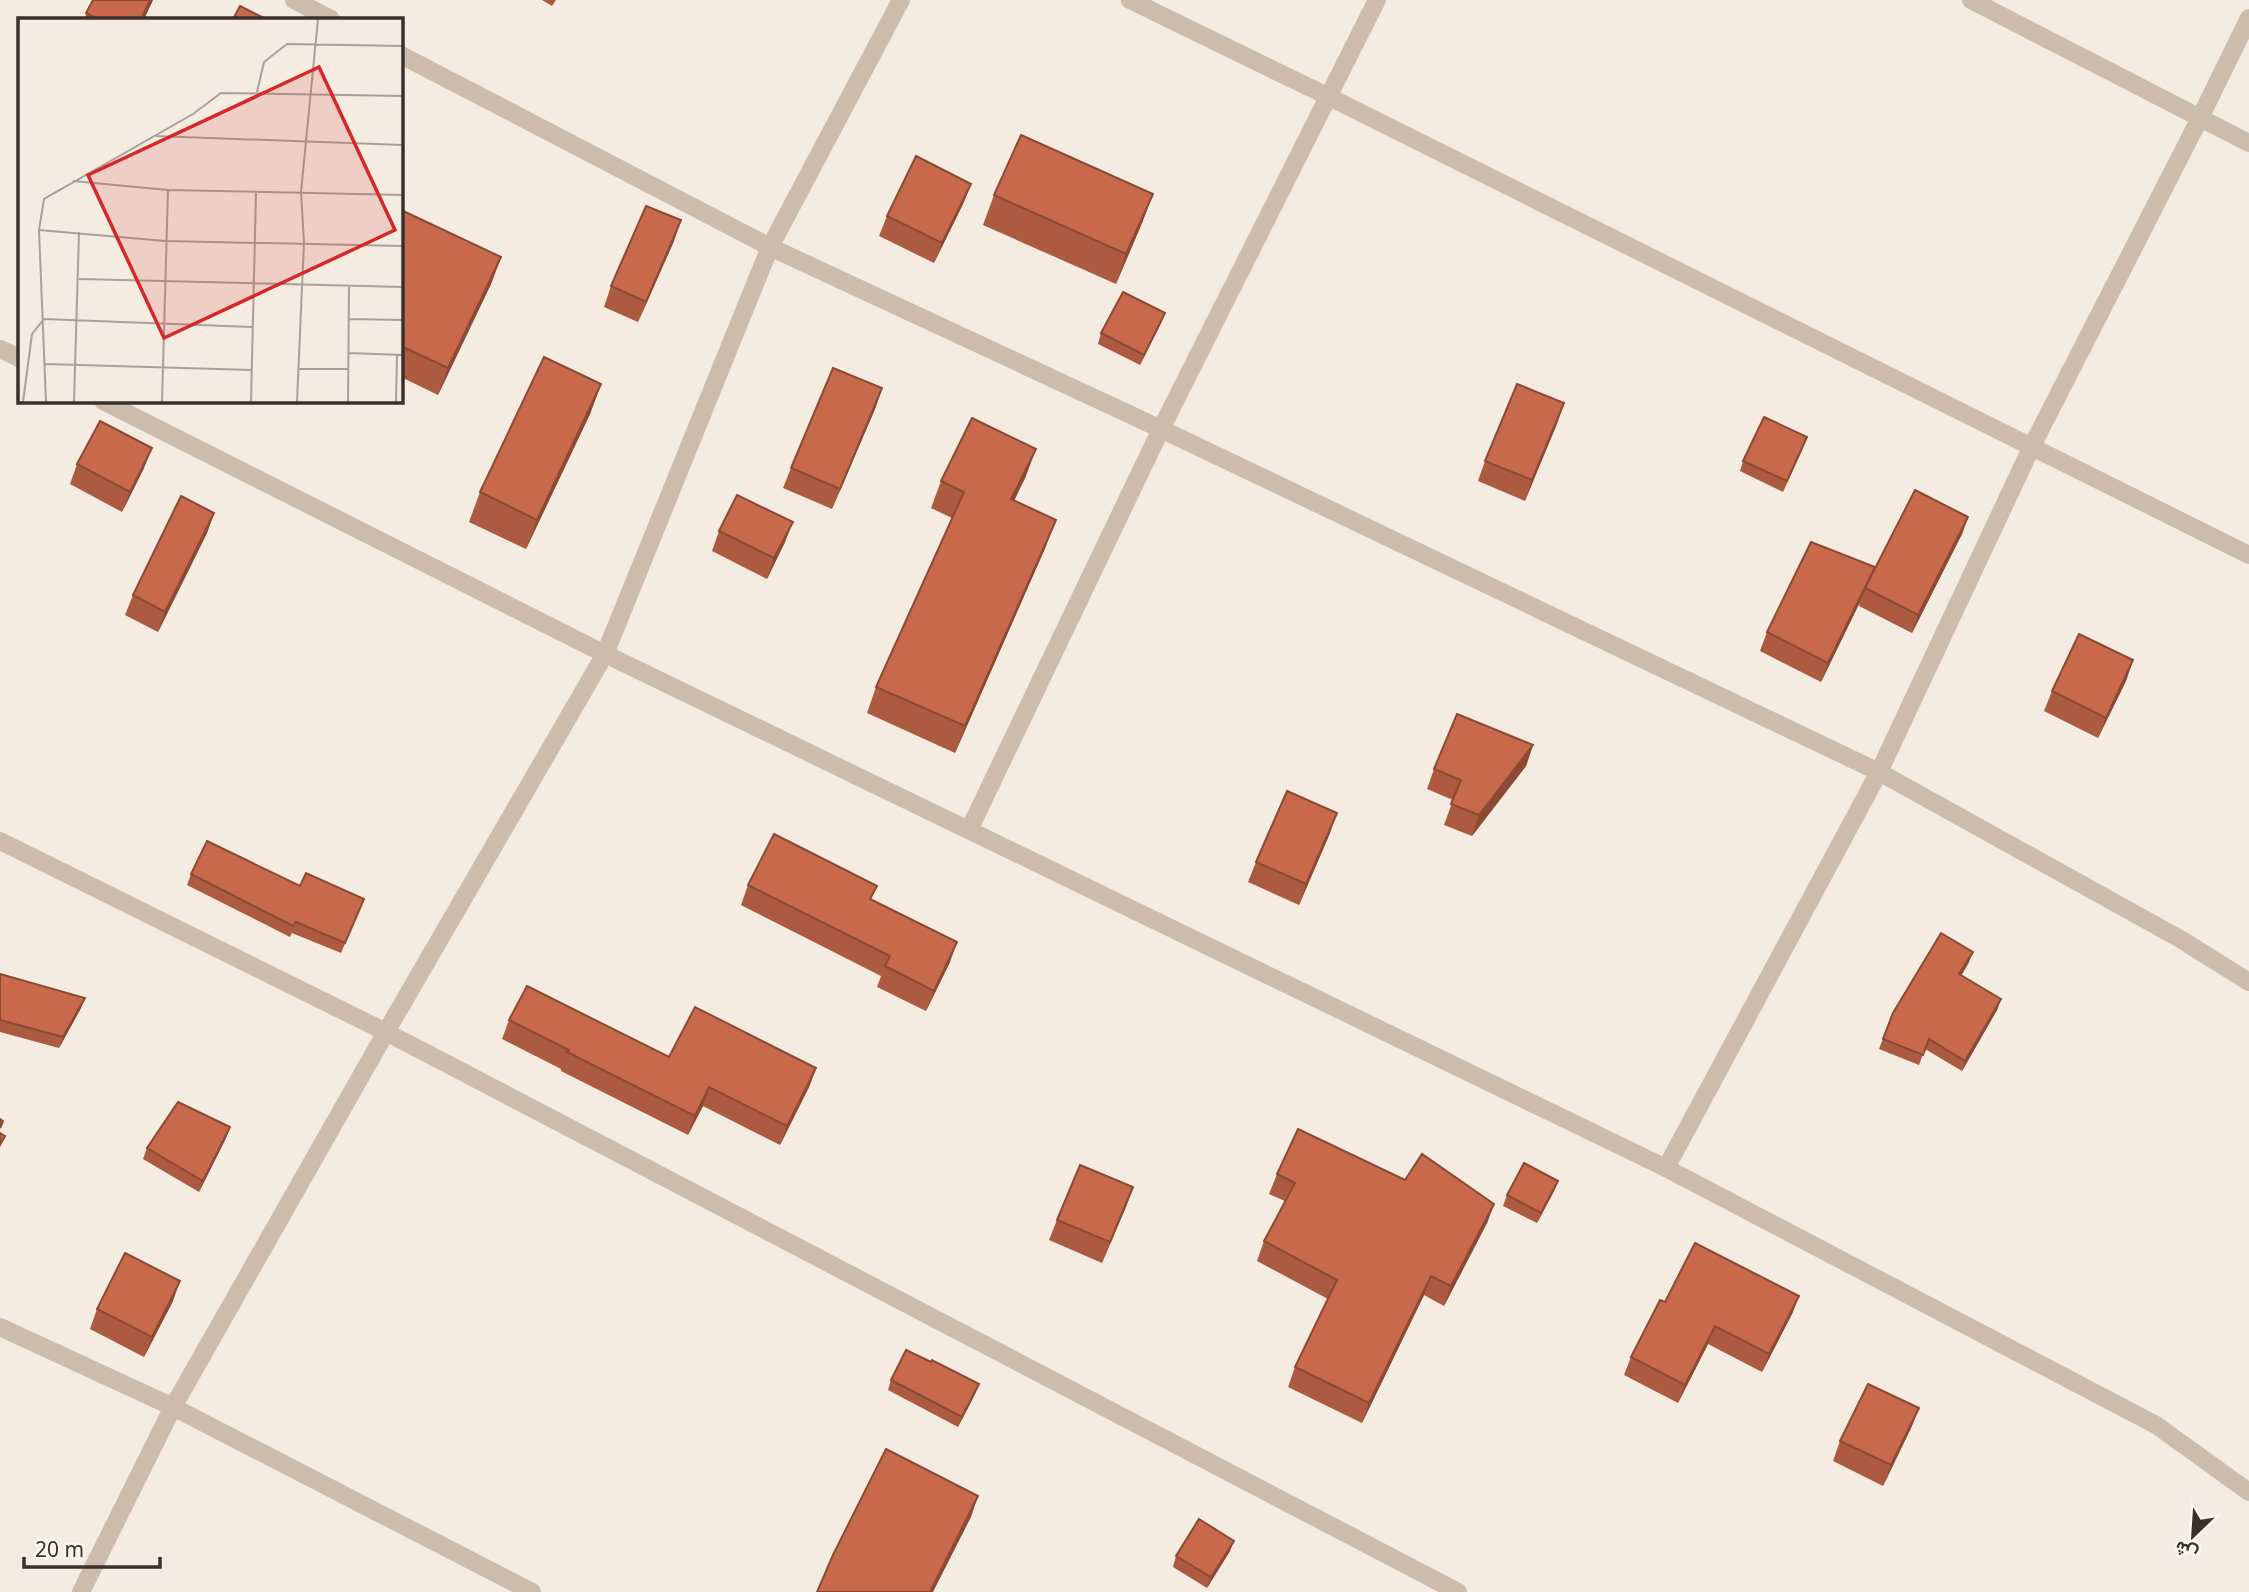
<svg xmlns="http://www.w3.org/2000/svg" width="2249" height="1592" font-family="'Noto Sans',Vazirmatn,sans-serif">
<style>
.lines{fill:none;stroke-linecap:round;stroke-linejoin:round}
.street{stroke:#cdbbac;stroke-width:18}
.wall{fill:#ac5a40}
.shaded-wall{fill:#8c4a34}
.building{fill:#c8694b;stroke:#8c4a34;stroke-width:2}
.inset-road{fill:none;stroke:#aaa098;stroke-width:2}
.view{fill:#d62828;fill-opacity:0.15;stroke:#d62828;stroke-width:3.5}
.inset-edge{fill:none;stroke:#3b302b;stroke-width:3.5}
</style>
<rect width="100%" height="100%" fill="#f4ebe1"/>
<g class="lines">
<g class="street">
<polyline points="294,0 331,19"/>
<polyline points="1130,0 1327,96 2249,555"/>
<polyline points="1971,0 2249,143"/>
<polyline points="401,55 770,247 1161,429 1879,772 2182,940 2249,982"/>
<polyline points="0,349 19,358"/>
<polyline points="103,401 605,654 1666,1168 2156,1425 2249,1492"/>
<polyline points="969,830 1161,429 1377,0"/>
<polyline points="0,841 386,1032 1458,1592"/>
<polyline points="1666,1168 1879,772 2032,446 2200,118 2249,18"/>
<polyline points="0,1327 173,1407 532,1592"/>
<polyline points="81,1592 173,1407 386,1032 605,654 770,247 901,0"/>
</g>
</g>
<g class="wall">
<polygon points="93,0 153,0 144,19 84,19"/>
<polygon points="542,0 556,0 552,6"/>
<polygon points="971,184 963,204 934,263 879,236 887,216"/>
<polygon points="1153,194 1142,223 1116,284 983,225 994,195"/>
<polygon points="401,210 501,257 491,284 438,395 401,377"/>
<polygon points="674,241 638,322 604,307 611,286"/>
<polygon points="1165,313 1161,323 1140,365 1098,344 1101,333"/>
<polygon points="601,384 590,414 526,549 469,522 480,492"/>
<polygon points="882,388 875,409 832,509 783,488 791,468"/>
<polygon points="1564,403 1525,501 1478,481 1485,461"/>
<polygon points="1803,448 1783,492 1740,471 1743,461"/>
<polygon points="77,464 144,468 122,512 70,484"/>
<polygon points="1026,476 1014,500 1046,546 955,753 867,713 876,687 952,518 931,508 941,481"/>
<polygon points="214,513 207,533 158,632 125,615 133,595"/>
<polygon points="1968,517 1962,534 1912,633 1859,606 1860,602 1821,682 1760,651 1767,632 1875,567"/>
<polygon points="719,531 785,542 767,579 712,551"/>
<polygon points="2133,660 2126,681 2098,738 2044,711 2052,691"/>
<polygon points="1533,745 1526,766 1472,836 1444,825 1453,800 1427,789 1434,769"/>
<polygon points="1330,833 1299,905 1248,882 1256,862"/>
<polygon points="191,874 300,886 360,909 341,953 292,933 290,937 187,885"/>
<polygon points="748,885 872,899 950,962 926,1011 877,987 881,976 741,905"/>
<polygon points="1969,962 1961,975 2001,999 1997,1010 1962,1071 1925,1049 1919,1065 1879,1049 1893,1013"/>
<polygon points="0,974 81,1008 59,1048 0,1032"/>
<polygon points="509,1020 669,1057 816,1068 809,1087 780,1145 703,1106 688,1135 561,1071 561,1069 502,1039"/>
<polygon points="230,1127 226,1138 199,1192 143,1159 147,1148"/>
<polygon points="1277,1174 1405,1180 1494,1204 1487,1223 1444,1306 1424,1295 1362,1423 1288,1387 1295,1367 1328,1299 1257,1261 1264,1241 1285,1201 1269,1194"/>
<polygon points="1558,1181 1554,1191 1537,1223 1503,1206 1507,1195"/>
<polygon points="1133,1187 1102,1263 1049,1240 1057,1220"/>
<polygon points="1799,1296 1792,1314 1762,1372 1708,1344 1678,1403 1624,1375 1631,1357 1665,1302"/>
<polygon points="173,1301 144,1357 90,1329 97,1309"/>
<polygon points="931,1362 975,1394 958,1427 888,1390 891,1380"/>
<polygon points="1919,1408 1911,1428 1883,1486 1833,1461 1840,1441"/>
<polygon points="1230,1551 1207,1588 1173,1567 1176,1556"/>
</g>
<g class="shaded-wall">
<polygon points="150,0 153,0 144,19 141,19"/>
<polygon points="971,184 963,204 934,263 942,243"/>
<polygon points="1153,194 1142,223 1116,284 1126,254"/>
<polygon points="681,220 674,241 638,322 646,302"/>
<polygon points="501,257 491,284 438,395 448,368"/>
<polygon points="1165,313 1161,323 1140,365 1144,355"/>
<polygon points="601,384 590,414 526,549 537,520"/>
<polygon points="882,388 875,409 832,509 840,489"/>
<polygon points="1564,403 1557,424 1525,501 1532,480"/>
<polygon points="152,448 144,468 122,512 130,492"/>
<polygon points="1036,449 1026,476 1002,526 1011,499"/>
<polygon points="214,513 207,533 158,632 165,612"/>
<polygon points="1968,517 1962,534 1912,633 1918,615"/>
<polygon points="1056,520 1046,546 955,753 965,726"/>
<polygon points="793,522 785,542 767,579 774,558"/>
<polygon points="1875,567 1860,602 1821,682 1828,663"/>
<polygon points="2133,660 2126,681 2098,738 2106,718"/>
<polygon points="1533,745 1526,766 1472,836 1479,815"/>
<polygon points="1337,813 1330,833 1299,905 1306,884"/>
<polygon points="957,942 950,962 926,1011 934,991"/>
<polygon points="1973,952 1969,962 1956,985 1959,974"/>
<polygon points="85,998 81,1008 59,1048 63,1037"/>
<polygon points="2001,999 1997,1010 1962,1071 1965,1061"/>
<polygon points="816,1068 809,1087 780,1145 787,1126"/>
<polygon points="709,1087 703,1106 688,1135 695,1116"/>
<polygon points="230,1127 226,1138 199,1192 203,1181"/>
<polygon points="1558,1181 1554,1191 1537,1223 1541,1213"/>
<polygon points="1133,1187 1126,1207 1102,1263 1110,1242"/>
<polygon points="1494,1204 1487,1223 1444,1306 1451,1286"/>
<polygon points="1431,1276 1424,1295 1362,1423 1369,1403"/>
<polygon points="180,1281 173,1301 144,1357 152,1337"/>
<polygon points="1799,1296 1792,1314 1762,1372 1769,1354"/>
<polygon points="1715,1326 1708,1344 1678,1403 1685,1385"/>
<polygon points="979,1384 975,1394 958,1427 962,1417"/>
<polygon points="1919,1408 1911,1428 1883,1486 1891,1465"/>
<polygon points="978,1496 971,1517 933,1592 930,1592"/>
<polygon points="1234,1541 1230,1551 1207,1588 1211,1577"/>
</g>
<g class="building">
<polygon points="93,0 150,0 141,19 98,19 86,13"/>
<polygon points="240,6 266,19 233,19"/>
<polygon points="1021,135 1153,194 1126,254 994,195"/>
<polygon points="916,156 971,184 942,243 887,216"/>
<polygon points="646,206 681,220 646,302 611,286"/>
<polygon points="401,210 501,257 448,368 401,346"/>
<polygon points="1123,292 1165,313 1144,355 1101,333"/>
<polygon points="544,357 601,384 537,520 480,492"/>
<polygon points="833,368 882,388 840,489 791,468"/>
<polygon points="1517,384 1564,403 1532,480 1485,461"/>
<polygon points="1764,417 1807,437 1787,481 1743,461"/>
<polygon points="972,418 1036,449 1011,499 1056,520 965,726 876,687 964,492 941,481"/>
<polygon points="100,421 152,448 130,492 77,464"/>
<polygon points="1915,490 1968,517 1918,615 1865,588"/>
<polygon points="737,495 793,522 774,558 719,531"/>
<polygon points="181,496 214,513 165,612 133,595"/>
<polygon points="1811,542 1875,567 1828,663 1767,632"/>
<polygon points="2079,634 2133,660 2106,718 2052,691"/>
<polygon points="1457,714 1533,745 1479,815 1451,804 1461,780 1434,769"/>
<polygon points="1287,791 1337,813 1306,884 1256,862"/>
<polygon points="774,834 877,886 870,899 957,942 934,991 885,966 890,956 748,885"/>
<polygon points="207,841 300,886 306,873 364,899 345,943 296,922 293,926 191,874"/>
<polygon points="1941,933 1973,952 1959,974 2001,999 1965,1061 1929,1039 1923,1055 1883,1039 1893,1013"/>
<polygon points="0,974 85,998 63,1037 0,1020"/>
<polygon points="527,986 669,1057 695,1007 816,1068 787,1126 709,1087 695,1116 567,1052 569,1050 509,1020"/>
<polygon points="178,1102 230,1127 203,1181 147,1148"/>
<polygon points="0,1119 3,1121 0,1128"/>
<polygon points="1298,1129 1405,1180 1422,1154 1494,1204 1451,1286 1431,1276 1369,1403 1295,1367 1337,1280 1264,1241 1295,1183 1277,1174"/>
<polygon points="0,1133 5,1136 0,1145"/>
<polygon points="1524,1163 1558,1181 1541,1213 1507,1195"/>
<polygon points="1080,1165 1133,1187 1110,1242 1057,1220"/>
<polygon points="1695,1243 1799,1296 1769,1354 1715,1326 1685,1385 1631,1357 1660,1300 1665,1302"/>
<polygon points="125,1253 180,1281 152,1337 97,1309"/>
<polygon points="906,1350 931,1362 932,1360 979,1384 962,1417 891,1380"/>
<polygon points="1868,1384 1919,1408 1891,1465 1840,1441"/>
<polygon points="886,1449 978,1496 930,1592 817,1592 833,1555"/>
<polygon points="1199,1519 1234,1541 1211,1577 1176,1556"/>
</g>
<g transform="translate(18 18)">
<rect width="385" height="385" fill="#f4ebe1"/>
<path class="inset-road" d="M239 74 246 44 269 26 385 28M138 118 385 127M55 163 150 172 385 177M21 212 147 223 385 228M61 261 385 269M331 301 385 302M330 335 385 337M27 346 234 352M281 351H330M5 384 14 316 26 301 234 309M28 384 21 212 26 181 175 96 203 75 385 78M56 384 61 214M144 384 150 172M233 384 238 174M279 384 286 224 283 174 300 1M330 384 331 269M378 384 379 337"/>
<path class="view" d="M301 49 377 212 146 320 70 157Z"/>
<rect width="385" height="385" class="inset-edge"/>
</g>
<g transform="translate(2193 1536) rotate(205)" stroke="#fbf5ee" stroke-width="5" paint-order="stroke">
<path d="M0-5L12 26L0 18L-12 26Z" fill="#3b302b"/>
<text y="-10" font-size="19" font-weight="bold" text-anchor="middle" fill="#3b302b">ش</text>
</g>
<path d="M24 1557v10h136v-10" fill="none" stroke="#3b302b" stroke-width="3.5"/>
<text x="35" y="1557" font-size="21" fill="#3b302b" stroke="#fbf5ee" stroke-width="5" paint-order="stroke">20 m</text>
</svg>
